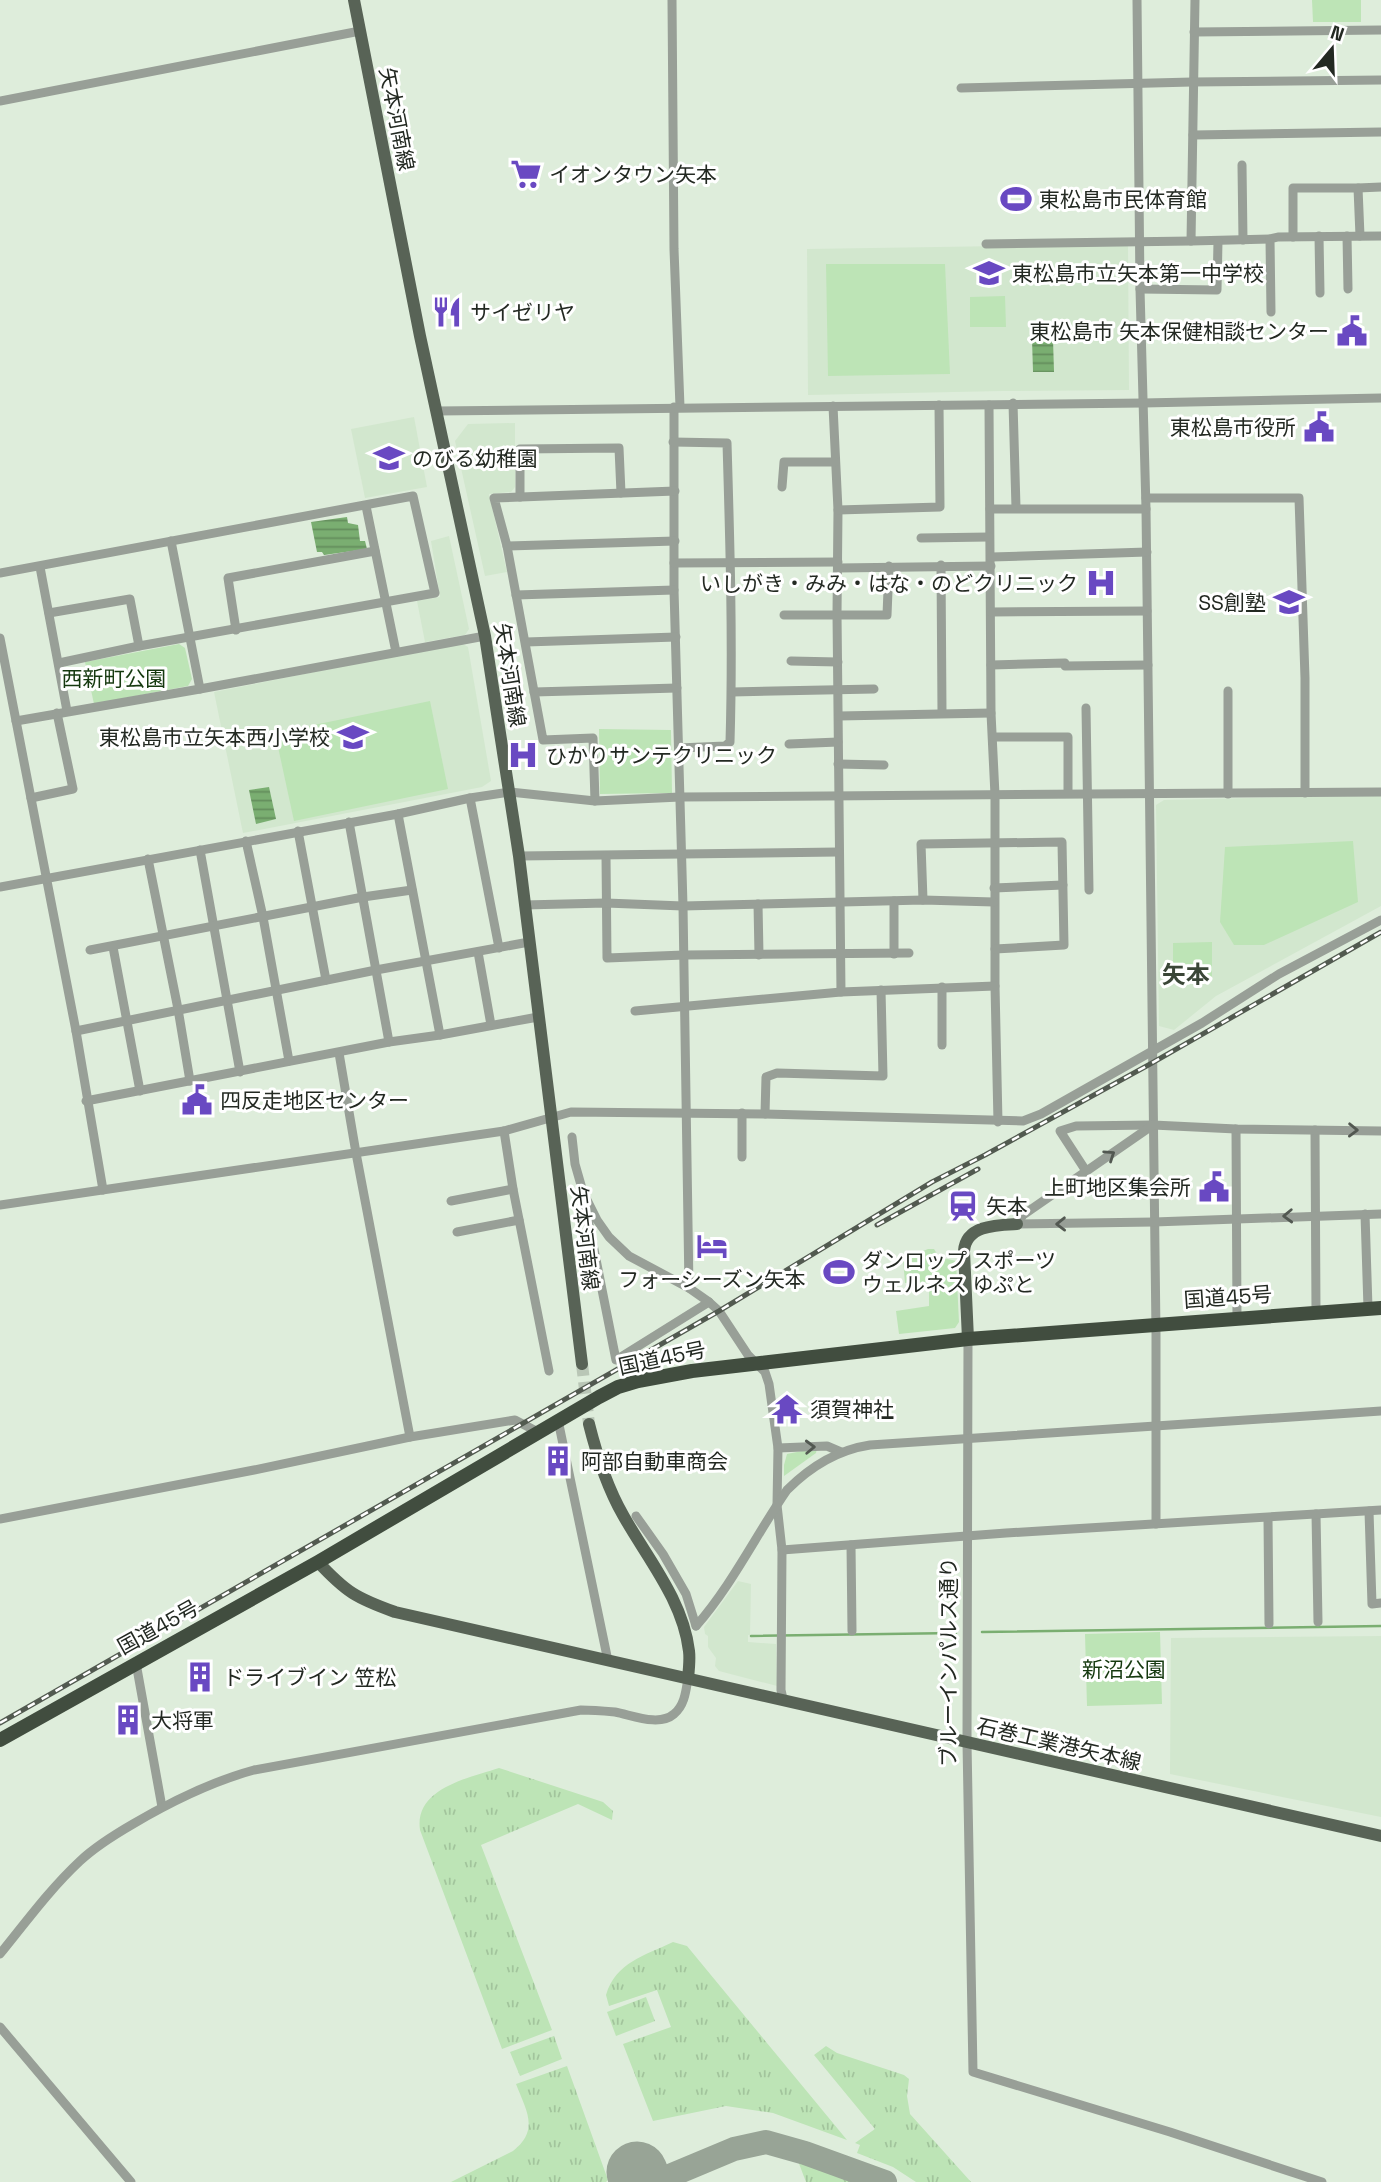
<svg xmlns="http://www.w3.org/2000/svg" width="1381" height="2182" font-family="'Space Grotesk','Noto Sans JP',sans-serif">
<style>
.built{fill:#d2e7ce}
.grass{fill:url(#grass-tufts)}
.green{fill:#bde4b6}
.water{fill:url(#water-rules)}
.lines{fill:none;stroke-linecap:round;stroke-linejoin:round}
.stream{stroke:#7aae71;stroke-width:2.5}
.taxiway{stroke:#98a496;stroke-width:24}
.runway{stroke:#98a496;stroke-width:61}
.major-tunnel{stroke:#b9c6b6;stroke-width:12;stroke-dasharray:12 6;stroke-linecap:butt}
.minor{stroke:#989f97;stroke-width:9}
.major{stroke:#586356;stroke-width:12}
.highway{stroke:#414d3f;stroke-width:14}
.rail-casing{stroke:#525a50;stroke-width:5}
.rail{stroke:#fff;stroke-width:2.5;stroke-dasharray:8;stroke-linecap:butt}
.oneway{stroke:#525851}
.labels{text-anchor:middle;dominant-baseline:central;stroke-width:6;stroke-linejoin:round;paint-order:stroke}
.street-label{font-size:21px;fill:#232922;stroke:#fff}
.poi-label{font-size:21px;fill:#232922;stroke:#fff;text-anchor:start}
.park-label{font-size:21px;fill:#15390f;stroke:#fff}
.quarter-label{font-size:24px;font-weight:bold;fill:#3a4637;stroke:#fff}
</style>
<defs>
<pattern id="grass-tufts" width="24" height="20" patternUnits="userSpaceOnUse" patternTransform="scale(1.75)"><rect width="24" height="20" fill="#bde4b6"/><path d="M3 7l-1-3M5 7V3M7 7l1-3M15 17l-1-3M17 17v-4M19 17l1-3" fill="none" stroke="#a2c49c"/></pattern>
<pattern id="water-rules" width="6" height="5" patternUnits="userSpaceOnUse" patternTransform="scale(1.75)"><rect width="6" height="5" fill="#7aae71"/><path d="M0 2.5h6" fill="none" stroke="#648e5c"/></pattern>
</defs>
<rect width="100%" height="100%" fill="#deeddb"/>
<g class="built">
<polygon points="1128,244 1129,390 1003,391 808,395 807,249"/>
<polygon points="414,417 427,487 365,498 351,429"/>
<polygon points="515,423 515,487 511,492 489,494 507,572 485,576 455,441 468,424"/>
<polygon points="449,536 469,629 465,635 425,642 417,601 440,597 431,541"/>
<polygon points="461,643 468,647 491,781 482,787 243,833 214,692"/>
<polygon points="1381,795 1381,906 1216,996 1174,1030 1159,1026 1156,805 1164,800"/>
<polygon points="738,1581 751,1584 750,1635 748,1635 748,1642 776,1644 777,1686 719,1671 715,1666 716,1658 708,1647 708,1636 705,1634 704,1627"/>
<polygon points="1381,1636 1381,1817 1170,1774 1171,1638"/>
</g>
<g class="grass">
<path d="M499 1768 603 1802 613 1811 612 1820 578 1804 481 1845 552 2030 502 2049 420 1830C414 1788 469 1778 499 1768Z"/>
<path d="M673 1942 687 1946 847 2140 773 2113 726 2106 653 2121 623 2044 671 2027 657 1990 609 2006 606 1995C616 1962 644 1956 673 1942Z"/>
<polygon points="646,1997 655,2021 616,2036 607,2012"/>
<polygon points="554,2036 562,2059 520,2076 510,2052"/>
<polygon points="826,2046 837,2053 904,2075 909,2079 907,2096 910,2114 971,2182 916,2182 893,2167 857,2153 860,2145 855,2143 875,2129 814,2055"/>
<path d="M567 2066 608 2180 606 2182H451L513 2151C540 2130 526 2110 516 2084Z"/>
<polygon points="798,2161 846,2179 853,2182 806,2182"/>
</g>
<g class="green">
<polygon points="1312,0 1361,0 1361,22 1313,22"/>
<polygon points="826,264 945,264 950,374 828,376"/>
<polygon points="1005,296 1006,327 970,327 970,297"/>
<polygon points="179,644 185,648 192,679 188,686 94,704 85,662"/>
<polygon points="430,701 448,789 294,821 275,733"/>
<polygon points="599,729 671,730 672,793 600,794"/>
<polygon points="1353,841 1358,902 1264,945 1234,945 1220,922 1225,847"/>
<polygon points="1212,942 1212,978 1173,978 1173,943"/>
<polygon points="928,1249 934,1249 939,1257 956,1261 959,1322 955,1328 899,1334 896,1311 929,1306 929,1282 905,1283 903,1259"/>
<polygon points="817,1448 816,1453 784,1476 784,1465 787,1454"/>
<polygon points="1160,1632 1162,1704 1087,1706 1085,1634"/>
</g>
<g class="water">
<polygon points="1032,339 1053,339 1054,372 1033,372"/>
<polygon points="347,517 348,523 358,525 360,541 365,541 367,549 324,555 322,552 317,552 311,522"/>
<polygon points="269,787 276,819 256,824 249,790"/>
</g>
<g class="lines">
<g class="stream">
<polyline points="982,1632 1381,1626"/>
<polyline points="751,1636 956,1633"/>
</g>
<polyline class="taxiway" points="655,2182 734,2149 766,2142 805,2153 885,2182"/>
<polyline class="runway" points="637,2172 641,2182"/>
<polyline class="major-tunnel" points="582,1364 589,1424"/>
<g class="minor">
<polyline points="672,0 674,249 680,407"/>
<polyline points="1137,0 1140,289 1146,509 1156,1333 1156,1524"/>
<polyline points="1195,0 1191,241 1270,239"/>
<polyline points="1194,32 1381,30"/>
<polyline points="961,88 1192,82 1381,80"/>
<polyline points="0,101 360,31"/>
<polyline points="1193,135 1381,132"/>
<polyline points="1242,165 1243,240"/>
<polyline points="1358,188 1381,187"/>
<polyline points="1319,236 1320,293"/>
<polyline points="1347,236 1348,289"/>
<polyline points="1293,237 1293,188 1358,188 1360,236"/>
<polyline points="986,244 1191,241"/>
<polyline points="1140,289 1217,290 1218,241"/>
<polyline points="1271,312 1270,239 1278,237 1381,236"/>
<polyline points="1013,403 1016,508"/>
<polyline points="989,405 991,713 995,795 995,986 998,1122"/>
<polyline points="833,406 838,510 837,614 841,992"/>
<polyline points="674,407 674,590 683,906 689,1288"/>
<polyline points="437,411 1143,403 1381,398"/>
<path d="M673 442 727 443C730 543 733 642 730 742L725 746 679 748"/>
<polyline points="782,487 784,462 835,462"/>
<polyline points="520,497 520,449 619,448 621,493"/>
<polyline points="1146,498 1299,498 1305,678 1305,793"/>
<polyline points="366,506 396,652"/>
<polyline points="990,509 1146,509"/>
<polyline points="838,510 940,507 939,405"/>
<polyline points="921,538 989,537"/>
<polyline points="171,541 200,689"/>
<polyline points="507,546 675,541"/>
<polyline points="991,557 1147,552"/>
<polyline points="674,563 838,562"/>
<polyline points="941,565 942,713"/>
<polyline points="40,567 67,711"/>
<polyline points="838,568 991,566"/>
<polyline points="0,573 413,496 435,593 139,646 59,663"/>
<polyline points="516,595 674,590"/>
<polyline points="991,612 1147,611"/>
<polyline points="49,613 130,599 139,646"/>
<polyline points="784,615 887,615 889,566"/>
<polyline points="236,630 228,578 375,551"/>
<polyline points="0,638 76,1031 103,1190"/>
<polyline points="526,642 676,637"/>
<polyline points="791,661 838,662"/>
<polyline points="991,665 1065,663 1065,666 1148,665"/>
<polyline points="1228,691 1228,794"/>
<polyline points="534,692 677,688"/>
<polyline points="732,692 874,689"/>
<polyline points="1086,708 1089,890"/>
<polyline points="839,716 991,713"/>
<polyline points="16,721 200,689 485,636"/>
<polyline points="993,737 1068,737 1068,793"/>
<polyline points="789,744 838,742"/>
<polyline points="838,764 884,765"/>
<polyline points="31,798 73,789 57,713"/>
<polyline points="470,798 499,948"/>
<polyline points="595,801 593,738 543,740 507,546 494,498 675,491"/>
<polyline points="398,814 440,1035"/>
<polyline points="349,822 389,1042"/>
<polyline points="298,831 326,980"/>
<polyline points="246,841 263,917 289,1061"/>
<polyline points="200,850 240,1072"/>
<polyline points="519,856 838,852"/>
<polyline points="606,856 607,958 684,955 909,953"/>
<polyline points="148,859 178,1009 190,1081"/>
<polyline points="0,887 398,814 470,798 510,792 595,801 680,797 1381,792"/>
<polyline points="994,888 1063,885"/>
<polyline points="923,900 921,844 1062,842 1064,945 995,949"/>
<polyline points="758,904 759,955"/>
<polyline points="524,905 606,903 683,906 923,900 994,902"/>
<polyline points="113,947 140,1091"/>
<polyline points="90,950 363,897 412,890"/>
<polyline points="478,952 491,1025"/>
<polyline points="894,954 894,901"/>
<polyline points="635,1011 841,992 995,986"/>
<polyline points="76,1031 376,970 529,942"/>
<polyline points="942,1045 942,987"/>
<polyline points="339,1053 356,1153 410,1437"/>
<polyline points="86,1101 389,1042 440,1035 538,1017"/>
<polyline points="765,1114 766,1077 777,1073 883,1076 881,990"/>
<polyline points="1236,1129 1237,1318"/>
<polyline points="1315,1130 1316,1312"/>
<polyline points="504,1131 513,1189 549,1371"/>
<polyline points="572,1137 575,1164 583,1192 597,1220 609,1237 629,1256 689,1288 709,1302 719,1311 748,1355 765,1372 769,1384 778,1448 777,1505 782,1550 781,1690 783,1699"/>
<polyline points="742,1157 742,1113"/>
<polyline points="1086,1171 1060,1131 1076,1126 1153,1125"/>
<polyline points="451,1201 513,1189"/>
<polyline points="585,1204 616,1360 709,1302"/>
<polyline points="0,1205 504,1131 571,1112 765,1114 1023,1121 1041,1114 1202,1023 1279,974 1381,920"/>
<polyline points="1365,1214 1368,1308"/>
<polyline points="1017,1224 1023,1215 1153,1125 1236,1129 1381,1131"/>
<polyline points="1017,1224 1154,1222 1381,1214"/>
<polyline points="457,1232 519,1220"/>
<polyline points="968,1339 967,1743 973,2072 1170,2132 1322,2182"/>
<polyline points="558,1420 608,1661"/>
<polyline points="778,1448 827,1446 841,1452"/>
<polyline points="1369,1511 1372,1604 1381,1603"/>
<polyline points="1316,1514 1318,1622"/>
<polyline points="636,1516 663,1554 686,1594 696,1626"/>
<polyline points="1268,1518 1269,1624"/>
<polyline points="0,1519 254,1470 410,1437 515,1420 538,1432"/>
<polyline points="851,1545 852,1631"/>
<polyline points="782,1550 1006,1533 1381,1510"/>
<path d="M696 1626C732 1585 756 1535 787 1490 811 1466 837 1450 870 1445L1381 1411"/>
<polyline points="136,1663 162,1807"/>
<path d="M0 1954C26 1922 50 1889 80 1861 96 1846 114 1835 133 1824 172 1801 210 1782 254 1770L581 1710C592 1710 604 1711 615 1712 632 1715 659 1727 674 1714 685 1705 686 1690 688 1678"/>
<polyline points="0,2027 131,2182"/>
</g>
<g class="major">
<polyline points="354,0 420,336 485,636 519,856 582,1364"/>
<path d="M968 1339 964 1251C966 1225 997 1225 1017 1224"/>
<path d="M589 1424C597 1456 607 1487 623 1515 647 1558 683 1600 689 1651 690 1659 689 1669 688 1678"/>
<path d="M318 1562C346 1592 356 1598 395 1612L1381 1836"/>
</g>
<polyline class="highway" points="0,1740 318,1562 599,1397 618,1387 638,1381 692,1371 968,1339 1381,1308"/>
<g class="rail-casing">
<g id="rail">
<polyline points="877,1225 978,1169"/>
<polyline points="0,1723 719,1311 932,1182 985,1155 1152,1063 1381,932"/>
</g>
</g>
<use href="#rail" class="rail"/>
</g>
<defs><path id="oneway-chevron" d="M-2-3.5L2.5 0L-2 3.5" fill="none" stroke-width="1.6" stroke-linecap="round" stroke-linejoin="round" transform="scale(1.75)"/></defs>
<g class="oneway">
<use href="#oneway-chevron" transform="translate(1353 1130) rotate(1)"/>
<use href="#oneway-chevron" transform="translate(1110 1155) rotate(-34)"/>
<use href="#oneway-chevron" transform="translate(1288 1216) rotate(178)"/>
<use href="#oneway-chevron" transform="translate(1061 1224) rotate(179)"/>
<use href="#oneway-chevron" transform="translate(810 1447) rotate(-2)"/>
</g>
<defs>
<g id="supermarket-bare" transform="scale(2.415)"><path d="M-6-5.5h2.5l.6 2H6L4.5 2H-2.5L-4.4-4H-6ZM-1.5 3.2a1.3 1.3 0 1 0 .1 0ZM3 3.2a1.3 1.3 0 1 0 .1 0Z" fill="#6949c2" stroke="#fff" stroke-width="2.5" paint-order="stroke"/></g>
<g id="stadium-bare" transform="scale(2.415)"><path d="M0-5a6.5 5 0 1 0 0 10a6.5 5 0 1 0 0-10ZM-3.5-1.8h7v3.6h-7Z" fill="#6949c2" stroke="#fff" stroke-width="2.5" paint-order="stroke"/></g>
<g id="school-bare" transform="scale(2.415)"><path d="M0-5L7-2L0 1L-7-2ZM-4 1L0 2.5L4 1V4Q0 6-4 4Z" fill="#6949c2" stroke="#fff" stroke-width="2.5" paint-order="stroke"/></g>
<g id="restaurant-bare" transform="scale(2.415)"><path d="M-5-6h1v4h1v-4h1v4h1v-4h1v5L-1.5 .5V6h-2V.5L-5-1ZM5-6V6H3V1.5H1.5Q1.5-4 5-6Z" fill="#6949c2" stroke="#fff" stroke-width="2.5" paint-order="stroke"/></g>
<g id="civic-bare" transform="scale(2.415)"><path d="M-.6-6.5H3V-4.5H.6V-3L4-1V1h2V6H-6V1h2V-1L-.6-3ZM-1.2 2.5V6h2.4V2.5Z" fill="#6949c2" stroke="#fff" stroke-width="2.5" paint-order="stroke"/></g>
<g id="hospital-bare" transform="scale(2.415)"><path d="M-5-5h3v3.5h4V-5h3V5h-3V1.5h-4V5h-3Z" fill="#6949c2" stroke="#fff" stroke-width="2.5" paint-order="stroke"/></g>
<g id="station-bare" transform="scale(2.415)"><path d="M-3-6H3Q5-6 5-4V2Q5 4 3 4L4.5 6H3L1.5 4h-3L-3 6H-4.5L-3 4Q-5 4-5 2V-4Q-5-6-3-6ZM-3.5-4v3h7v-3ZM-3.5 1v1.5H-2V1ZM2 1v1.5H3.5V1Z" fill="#6949c2" stroke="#fff" stroke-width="2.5" paint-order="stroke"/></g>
<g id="hotel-bare" transform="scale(2.415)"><path d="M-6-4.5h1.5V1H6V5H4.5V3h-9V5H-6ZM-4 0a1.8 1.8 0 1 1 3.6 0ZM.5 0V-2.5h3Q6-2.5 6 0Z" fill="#6949c2" stroke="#fff" stroke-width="2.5" paint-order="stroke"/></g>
<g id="temple-bare" transform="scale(2.415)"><path d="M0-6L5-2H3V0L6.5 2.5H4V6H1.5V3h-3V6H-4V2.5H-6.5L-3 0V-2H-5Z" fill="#6949c2" stroke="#fff" stroke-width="2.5" paint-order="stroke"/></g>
<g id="building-bare" transform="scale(2.415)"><path d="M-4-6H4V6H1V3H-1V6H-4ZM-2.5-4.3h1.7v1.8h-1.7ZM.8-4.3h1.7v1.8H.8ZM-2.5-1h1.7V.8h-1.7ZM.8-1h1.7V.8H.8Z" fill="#6949c2" stroke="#fff" stroke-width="2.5" paint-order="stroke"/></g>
</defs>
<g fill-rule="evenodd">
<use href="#supermarket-bare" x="526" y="174"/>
<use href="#stadium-bare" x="1016" y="199"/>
<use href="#school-bare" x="989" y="273"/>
<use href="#restaurant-bare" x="447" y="312"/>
<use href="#civic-bare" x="1352" y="331"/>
<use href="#civic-bare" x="1319" y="427"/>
<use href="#school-bare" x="389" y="458"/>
<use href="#hospital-bare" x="1101" y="583"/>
<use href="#school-bare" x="1289" y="602"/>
<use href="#school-bare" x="353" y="737"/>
<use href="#hospital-bare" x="523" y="755"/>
<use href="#civic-bare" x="197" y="1100"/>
<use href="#civic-bare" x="1214" y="1187"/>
<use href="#station-bare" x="963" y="1206"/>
<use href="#hotel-bare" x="712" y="1246"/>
<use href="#stadium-bare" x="839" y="1272"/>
<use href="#temple-bare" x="787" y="1409"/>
<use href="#building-bare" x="558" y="1461"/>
<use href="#building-bare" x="200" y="1677"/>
<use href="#building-bare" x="128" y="1720"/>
</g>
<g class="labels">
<g class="street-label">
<text transform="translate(397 119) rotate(79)">矢本河南線</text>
<text transform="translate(510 675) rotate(81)">矢本河南線</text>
<text transform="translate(585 1238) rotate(83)">矢本河南線</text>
<text transform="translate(1228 1297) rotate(-4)">国道45号</text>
<text transform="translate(662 1358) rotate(-12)">国道45号</text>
<text transform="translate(158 1627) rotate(-29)">国道45号</text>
<text transform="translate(948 1662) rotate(-90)">ブルーインパルス通り</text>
<text transform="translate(1059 1744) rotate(13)">石巻工業港矢本線</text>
</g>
<g class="poi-label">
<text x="549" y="174">イオンタウン矢本</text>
<text x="1039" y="199">東松島市民体育館</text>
<text x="1012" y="273">東松島市立矢本第一中学校</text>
<text x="470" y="312">サイゼリヤ</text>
<text x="1329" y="331" text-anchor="end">東松島市 矢本保健相談センター</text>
<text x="1296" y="427" text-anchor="end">東松島市役所</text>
<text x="412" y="458">のびる幼稚園</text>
<text x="1078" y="583" text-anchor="end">いしがき・みみ・はな・のどクリニック</text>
<text x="1266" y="602" text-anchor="end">SS創塾</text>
<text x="330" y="737" text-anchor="end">東松島市立矢本西小学校</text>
<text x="546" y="755">ひかりサンテクリニック</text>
<text x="220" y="1100">四反走地区センター</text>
<text x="1191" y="1187" text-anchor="end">上町地区集会所</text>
<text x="986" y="1206">矢本</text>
<text x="862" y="1260">ダンロップ スポーツ<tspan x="862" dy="24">ウェルネス ゆぷと</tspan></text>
<text x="712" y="1279" text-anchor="middle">フォーシーズン矢本</text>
<text x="810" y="1409">須賀神社</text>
<text x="581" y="1461">阿部自動車商会</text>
<text x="223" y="1677">ドライブイン 笠松</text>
<text x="151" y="1720">大将軍</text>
</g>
<g class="park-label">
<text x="114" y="678">西新町公園</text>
<text x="1124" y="1669">新沼公園</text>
</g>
<g class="quarter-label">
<text x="1186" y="974">矢本</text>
</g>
</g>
<g transform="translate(1332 49) rotate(19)" stroke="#ffffff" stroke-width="5" paint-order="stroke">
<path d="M0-5L12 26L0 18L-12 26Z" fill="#232922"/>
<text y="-10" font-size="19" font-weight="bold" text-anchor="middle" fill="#232922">N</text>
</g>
</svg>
